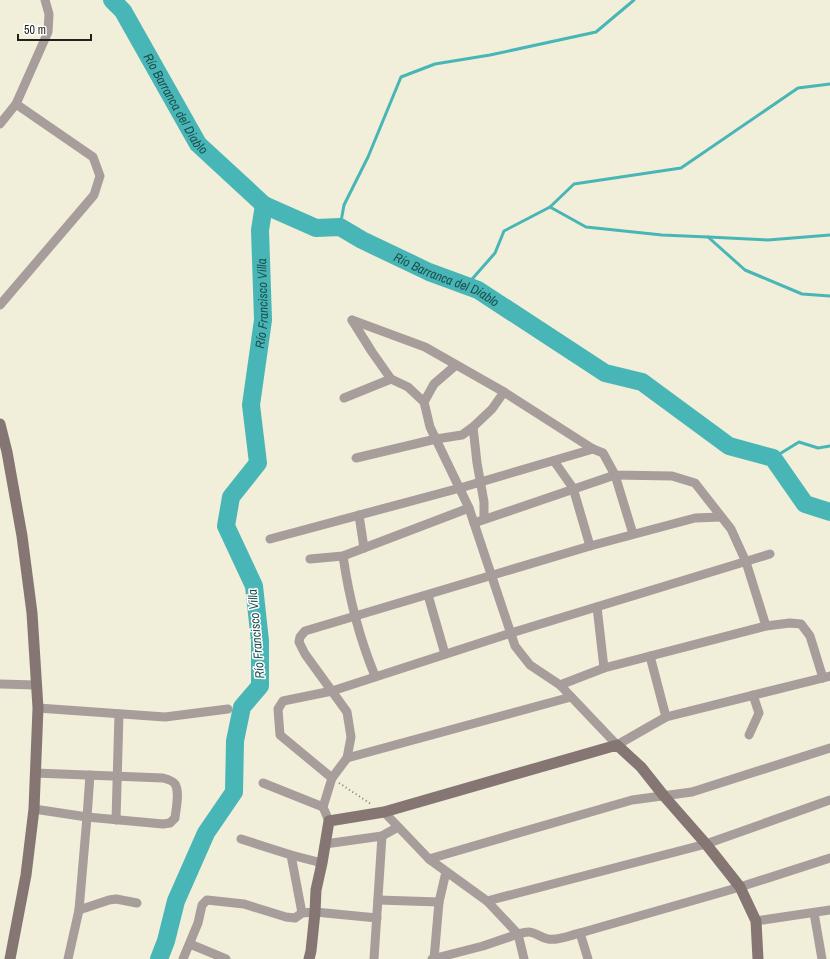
<svg xmlns="http://www.w3.org/2000/svg" width="830" height="959" font-family="'Archivo Narrow',sans-serif">
<style>
.lines{fill:none;stroke-linecap:round;stroke-linejoin:round}
.stream{stroke:#48b6b6;stroke-width:3}
.river{stroke:#48b6b6;stroke-width:18}
.path{stroke:#828072;stroke-width:2;stroke-dasharray:1 3;stroke-linecap:butt}
.minor{stroke:#a79d9b;stroke-width:9}
.secondary{stroke:#857674;stroke-width:11}
.labels{text-anchor:middle;dominant-baseline:central;stroke-width:3;stroke-linejoin:round;paint-order:stroke}
.water-label{font-size:13px;font-style:italic;fill:#1d4e4e;stroke:#fff}
</style>
<rect width="100%" height="100%" fill="#f1eed9"/>
<g class="lines">
<g class="stream">
<polyline points="550,207 574,184 681,168 798,88 830,84"/>
<polyline points="340,227 344,205 368,157 401,77 435,64 490,55 596,32 634,0"/>
<polyline points="708,237 768,240 830,235"/>
<polyline points="466,286 495,253 504,231 550,207 586,227 662,235 708,237 745,270 802,294 830,296"/>
<polyline points="773,458 799,442 818,448 830,446"/>
</g>
<g class="river">
<path id="s1" d="M112 0 123 11 198 144 264 205 316 228 340 227 362 240 429 272 478 290 605 373 642 382 729 446 773 458 805 504 830 512"/>
<path id="s2" d="M159 959 166 941 176 901 206 833 234 792 235 741 242 707 260 686V641L254 586 226 526 231 497 258 463 251 405 263 320 260 230 264 205"/>
</g>
<polyline class="path" points="339,783 371,804"/>
<g class="minor">
<polyline points="0,124 16,104 48,32 49,14 45,0"/>
<polyline points="0,305 94,195 100,176 93,157 16,104"/>
<polyline points="352,320 372,352 391,379 408,387 424,402 430,427 469,508 515,646 530,665 560,685 617,745 666,717 830,676"/>
<polyline points="352,320 425,347 504,392 593,449 603,453 615,475 672,476 695,483 731,529 746,562 766,626"/>
<polyline points="344,398 391,379"/>
<polyline points="424,402 434,384 456,365"/>
<polyline points="473,427 477,463 484,502 484,518"/>
<polyline points="356,458 436,439 462,435 473,427 492,409 504,392"/>
<polyline points="554,461 573,488 590,546"/>
<polyline points="359,515 364,548"/>
<polyline points="474,523 615,475 633,534"/>
<polyline points="270,539 460,488 593,449"/>
<path d="M343 556C349 598 359 637 375 676"/>
<polyline points="310,559 343,556 469,508"/>
<polyline points="428,595 445,654"/>
<polyline points="597,607 604,668"/>
<polyline points="650,656 666,717"/>
<polyline points="0,684 36,685"/>
<polyline points="560,685 604,668 766,626 790,623 801,624 810,636 823,678"/>
<polyline points="38,708 165,717 228,709"/>
<polyline points="749,735 759,713 753,695"/>
<polyline points="347,758 571,697"/>
<polyline points="332,778 280,735 278,709 283,701 332,691 511,633 770,554"/>
<polyline points="263,783 323,807"/>
<path d="M34 809 87 817 163 824 170 823 175 818C176 808 180 792 175 784 173 781 167 779 163 778L35 773"/>
<path d="M384 812 429 859 487 901 518 934C536 929 533 935 548 939 558 941 571 935 580 933L740 887 830 858"/>
<polyline points="116,820 119,714"/>
<polyline points="329,821 323,807 332,778 347,758 351,737 347,712 305,654 299,642 300,637 305,631 590,546 695,518 721,517"/>
<polyline points="241,839 291,855 322,863"/>
<polyline points="325,844 382,836 398,827"/>
<polyline points="291,855 302,913"/>
<polyline points="429,859 632,800 692,792 830,748"/>
<polyline points="378,900 439,902"/>
<polyline points="487,901 706,844 830,800"/>
<polyline points="79,910 109,900 116,899 137,903"/>
<polyline points="814,913 822,959"/>
<polyline points="756,921 830,910"/>
<polyline points="580,933 588,959"/>
<polyline points="190,944 226,959"/>
<polyline points="68,959 79,910 87,817 90,775"/>
<polyline points="183,959 198,923 202,905 207,900 244,904 286,917 295,918 302,913 315,912 377,918"/>
<polyline points="374,959 382,836"/>
<polyline points="432,959 483,946 518,934 524,959"/>
<polyline points="434,959 439,902 446,872"/>
</g>
<g class="secondary">
<polyline points="0,424 7,452 22,536 32,613 38,708 34,809 26,875 10,959"/>
<polyline points="309,959 311,951 315,912 316,890 322,863 329,821 384,812 617,745 641,767 664,796 706,844 740,887 756,921 758,959"/>
</g>
</g>
<g class="labels">
<g class="water-label">
<text stroke="none"><textPath href="#s1" startOffset="122">Río Barranca del Diablo</textPath></text>
<text stroke="none"><textPath href="#s1" startOffset="458">Río Barranca del Diablo</textPath></text>
<text stroke="none"><textPath href="#s2" startOffset="698">Río Francisco Villa</textPath></text>
<text transform="translate(256 634) rotate(-95)">Río Francisco Villa</text>
</g>
</g>
<path d="M18 34v6h73v-6" fill="none" stroke="#222019" stroke-width="2"/>
<text x="24" y="34" font-size="12" fill="#222019" stroke="#ffffff" stroke-width="3" paint-order="stroke">50 m</text>
</svg>
